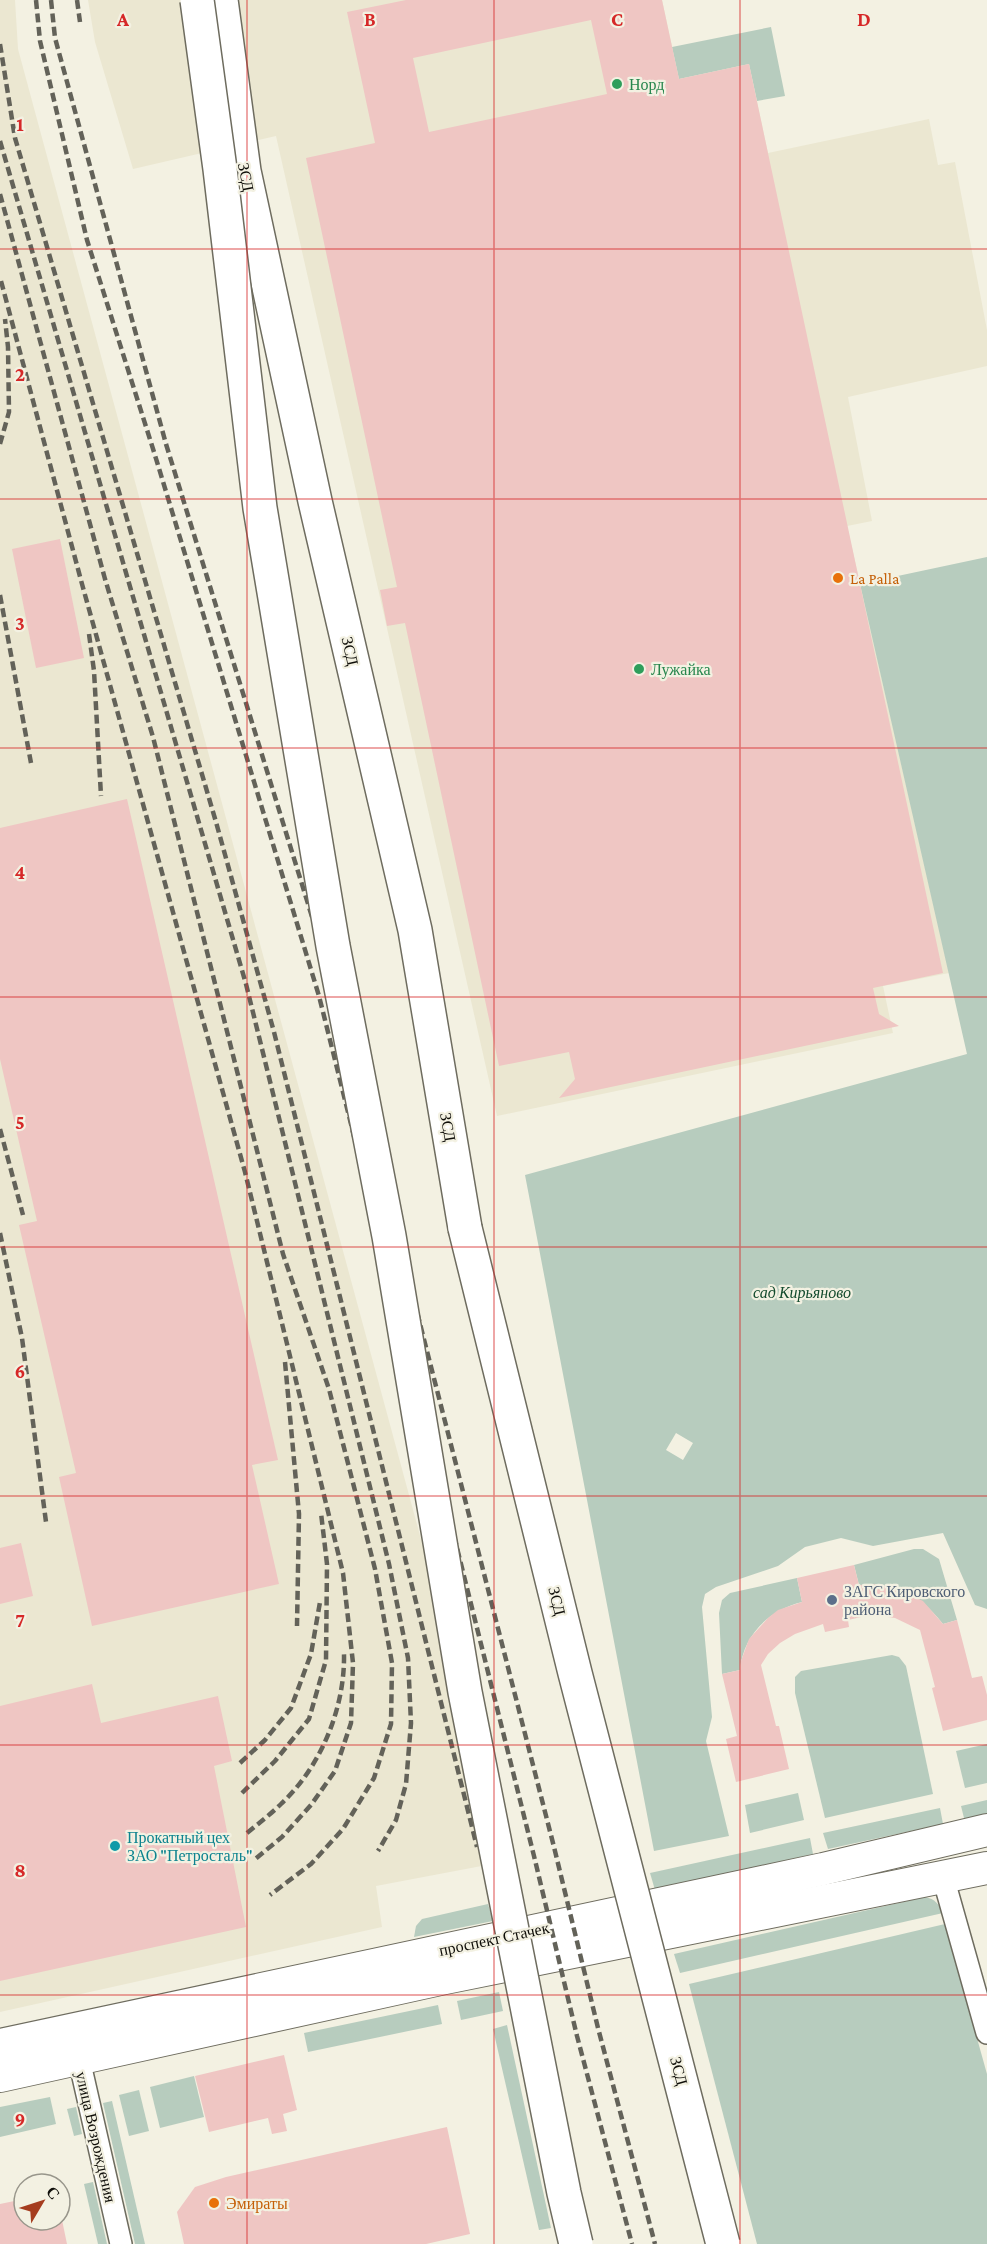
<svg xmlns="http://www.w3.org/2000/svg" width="987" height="2244" font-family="'Crimson Pro',serif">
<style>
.built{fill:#ebe7d1}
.green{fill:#b7ccbe;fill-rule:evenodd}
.building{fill:#efc6c3;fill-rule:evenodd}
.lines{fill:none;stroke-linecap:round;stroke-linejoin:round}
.minor-casing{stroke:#6e6c5f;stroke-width:24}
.primary-casing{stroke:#6e6c5f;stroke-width:34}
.motorway-casing{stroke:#6e6c5f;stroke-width:36}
.minor{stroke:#fff;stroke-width:21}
.primary{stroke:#fff;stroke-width:32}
.motorway{stroke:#fff;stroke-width:33}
.rail{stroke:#636259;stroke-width:4.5;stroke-dasharray:9 4.5;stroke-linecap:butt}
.motorway-bridge-casing{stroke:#6e6c5f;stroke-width:36;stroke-linecap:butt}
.motorway-bridge{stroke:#fff;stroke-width:33}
.grid{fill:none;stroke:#d62828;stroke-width:1.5;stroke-opacity:0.55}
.leisure-dot{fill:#2e9e5b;stroke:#f3f1e2;stroke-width:2}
.food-dot{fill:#e8710a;stroke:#f3f1e2;stroke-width:2}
.service-dot{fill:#5c6f8a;stroke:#f3f1e2;stroke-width:2}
.culture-dot{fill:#0f9aa8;stroke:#f3f1e2;stroke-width:2}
.labels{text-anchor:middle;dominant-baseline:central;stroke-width:4.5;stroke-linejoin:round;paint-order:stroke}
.leisure-label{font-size:16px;fill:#27864d;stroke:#f3f1e2;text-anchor:start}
.street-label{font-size:16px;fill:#0f0e09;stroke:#f3f1e2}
.food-label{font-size:16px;fill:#c56008;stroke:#f3f1e2;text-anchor:start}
.park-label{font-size:16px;font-style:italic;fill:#134b2d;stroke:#f3f1e2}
.service-label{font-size:16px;fill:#4e5e75;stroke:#f3f1e2;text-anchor:start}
.culture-label{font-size:16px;fill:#0d838f;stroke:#f3f1e2;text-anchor:start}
.grid-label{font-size:20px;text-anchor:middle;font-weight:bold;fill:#d62828;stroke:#f3f1e2;stroke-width:4.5;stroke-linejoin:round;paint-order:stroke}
</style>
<rect width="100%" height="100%" fill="#f3f1e2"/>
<g class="built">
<polygon points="0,0 15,0 18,49 508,1861 376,1886 382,1927 0,2012"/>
<polygon points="88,0 662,0 679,79 749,64 768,153 929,119 938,165 955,162 987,330 987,366 848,397 872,521 847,526 949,973 883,986 893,1033 497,1116 276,136 133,169 95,42"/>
</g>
<g class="green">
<polygon points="771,27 785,96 757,101 749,64 679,79 672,47"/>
<path d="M987 557V1609L975 1605 943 1533 873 1546 841 1538 805 1547 778 1566 716 1587 705 1594 702 1607 712 1717 706 1741 729 1836 654 1851 525 1175 967 1054 860 584ZM676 1433 693 1443 683 1460 666 1450Z"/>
<path d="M914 1549H923L939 1559 957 1620 943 1624C915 1589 902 1588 859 1585L854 1565Z"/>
<path d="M797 1578 802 1602C769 1610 743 1635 740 1670L722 1674 719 1613 722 1600 730 1593Z"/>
<polygon points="892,1655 899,1657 906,1666 933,1794 825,1818 795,1693 795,1677 801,1671"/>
<polygon points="987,1744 987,1783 965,1788 956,1751"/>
<polygon points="798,1793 804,1820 750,1833 745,1805"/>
<polygon points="987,1800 987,1818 965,1822 961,1806"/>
<polygon points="940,1808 943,1824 828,1849 823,1833"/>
<polygon points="810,1838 813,1854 655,1890 650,1873"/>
<path d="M925 1897C935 1899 939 1904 943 1913L680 1973 674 1954Z"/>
<polygon points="488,1904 493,1921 414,1937 416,1926 422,1919"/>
<polygon points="945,1924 987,2074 987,2244 757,2244 689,1984"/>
<polygon points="499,1992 503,2011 461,2020 457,2001"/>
<polygon points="438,2005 442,2024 308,2052 304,2033"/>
<polygon points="507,2025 551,2228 539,2230 493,2029"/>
<polygon points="194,2076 204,2117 160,2128 150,2087"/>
<polygon points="139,2090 149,2131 129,2136 119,2095"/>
<polygon points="50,2097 56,2124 0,2137 0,2107"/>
<polygon points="112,2101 145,2244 135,2244 103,2103"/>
<polygon points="76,2107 82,2134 74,2136 67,2109"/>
<polygon points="93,2182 107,2244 98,2244 84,2184"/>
</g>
<g class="building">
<path d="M406 0H662L679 79 749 64 943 973 873 988 879 1014 899 1026 559 1098 575 1079 569 1052 499 1066 405 623 387 626 380 590 397 587 306 158 375 143 347 12ZM591 20 607 94 429 132 413 58Z"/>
<polygon points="60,539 84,658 36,668 12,549"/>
<polygon points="127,799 278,1460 252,1465 279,1584 92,1626 59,1477 76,1473 19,1225 37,1221 0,1059 0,828"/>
<polygon points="21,1543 33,1596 0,1604 0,1548"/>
<polygon points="854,1565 859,1585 878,1584 896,1588 923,1601 943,1624 957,1620 972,1678 982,1676 987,1695 987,1720 943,1731 932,1688 935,1687 920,1630 895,1618 880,1616 866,1616 848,1620 849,1627 825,1632 823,1624 795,1634 780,1643 768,1654 761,1665 776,1726 779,1726 789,1769 736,1782 726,1739 737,1736 722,1674 740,1670 741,1661 749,1639 768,1618 778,1610 802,1602 797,1578"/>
<polygon points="92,1684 101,1723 218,1696 232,1761 214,1766 246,1927 0,1981 0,1706"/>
<polygon points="284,2055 297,2110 283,2114 287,2131 272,2134 268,2118 209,2132 195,2076"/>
<polygon points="447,2127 470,2234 426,2244 184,2244 177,2212 195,2187 226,2177"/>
<polygon points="24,2199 24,2220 62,2220 67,2244 0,2244 0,2204"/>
</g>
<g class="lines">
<g class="minor-casing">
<g id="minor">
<polyline points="943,1877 987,2033"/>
<polyline points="76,2046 121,2244"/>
</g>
</g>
<g class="primary-casing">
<g id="primary">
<polyline points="0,2045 823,1869 987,1830"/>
<polyline points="0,2076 445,1978 987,1868"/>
</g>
</g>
<g class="motorway-casing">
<polyline id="motorway" points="221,0 244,171 315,501 415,930 465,1228"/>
</g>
<use href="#minor" class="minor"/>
<use href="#primary" class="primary"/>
<use href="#motorway" class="motorway"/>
<g class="rail">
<polyline points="36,0 40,41 87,240 154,452 319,996 534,1856 577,2036 632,2244"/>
<polyline points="51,0 55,38 166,444 334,988 554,1847 598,2028 655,2244"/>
<polyline points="77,0 80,22"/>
<polyline points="0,44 15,138 216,822 274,1032 477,1847"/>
<polyline points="0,141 246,984 389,1564 408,1658 411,1723 406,1784 396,1820 378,1851"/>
<polyline points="0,194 105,579 153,737 283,1254 329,1389 375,1569 392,1663 391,1724 374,1778 343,1829 311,1864 270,1895"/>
<polyline points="1,281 82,584 245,1172 343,1573 353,1663 351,1723 335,1771 311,1805 282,1837 254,1860"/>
<polyline points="0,444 9,412 8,347 5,319"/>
<polyline points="0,595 31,763"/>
<polyline points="89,634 94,671 101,796"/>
<polyline points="0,1129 23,1215"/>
<polyline points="0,1233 22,1338 46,1522"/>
<polyline points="285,1362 299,1514 297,1626"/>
<polyline points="240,1763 265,1740 291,1708 311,1654 320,1602"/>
<polyline points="242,1793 275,1761 309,1719 326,1660 327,1564 321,1513"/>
<path d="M247 1833C259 1823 271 1814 282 1803 321 1766 345 1708 344 1654"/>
</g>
<g class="motorway-bridge-casing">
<g id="motorway-bridge">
<polyline points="197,0 220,169 260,508 333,946 389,1236 465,1692 564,2193 576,2244"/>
<polyline points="465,1228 575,1673 723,2244"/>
</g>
</g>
<use href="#motorway-bridge" class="motorway-bridge"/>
</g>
<path class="grid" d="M247 0V2244M494 0V2244M740 0V2244M0 249H987M0 499H987M0 748H987M0 997H987M0 1247H987M0 1496H987M0 1745H987M0 1995H987"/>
<g class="leisure-dot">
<circle cx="617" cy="84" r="6"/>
<circle cx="639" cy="669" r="6"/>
</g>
<g class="food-dot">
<circle cx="838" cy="578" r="6"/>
<circle cx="214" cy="2203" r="6"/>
</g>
<circle class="service-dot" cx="832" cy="1600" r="6"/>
<circle class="culture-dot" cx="115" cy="1846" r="6"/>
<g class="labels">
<g class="leisure-label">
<text x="629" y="84">Норд</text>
<text x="651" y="669">Лужайка</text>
</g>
<g class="street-label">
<text transform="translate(246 177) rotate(79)">ЗСД</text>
<text transform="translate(350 651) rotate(77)">ЗСД</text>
<text transform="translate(448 1127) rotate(80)">ЗСД</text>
<text transform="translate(557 1601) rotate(76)">ЗСД</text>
<text transform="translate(494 1939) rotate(-12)">проспект Стачек</text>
<text transform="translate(679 2071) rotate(75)">ЗСД</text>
<text transform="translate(96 2137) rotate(77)">улица Возрождения</text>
</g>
<g class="food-label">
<text x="850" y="578">La Palla</text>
<text x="226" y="2203">Эмираты</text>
</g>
<g class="park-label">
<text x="802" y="1292">сад Кирьяново</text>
</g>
<g class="service-label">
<text x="844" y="1591">ЗАГС Кировского<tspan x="844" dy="18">района</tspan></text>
</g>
<g class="culture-label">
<text x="127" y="1837">Прокатный цех<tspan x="127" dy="18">ЗАО "Петросталь"</tspan></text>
</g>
</g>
<g class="grid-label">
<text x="123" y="26">A</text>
<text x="370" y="26">B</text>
<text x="617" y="26">C</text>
<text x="864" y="26">D</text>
<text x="20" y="131">1</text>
<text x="20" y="381">2</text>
<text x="20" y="630">3</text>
<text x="20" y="879">4</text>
<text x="20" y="1129">5</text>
<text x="20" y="1378">6</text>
<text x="20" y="1627">7</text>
<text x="20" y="1877">8</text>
<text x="20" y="2126">9</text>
</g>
<g transform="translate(42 2202) rotate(51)"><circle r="28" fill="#f3f1e2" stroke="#98968b" stroke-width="1.5"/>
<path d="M0-4.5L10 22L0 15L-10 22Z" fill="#a53d1f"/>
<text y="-9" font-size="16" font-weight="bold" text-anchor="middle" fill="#0f0e09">С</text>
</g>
</svg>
